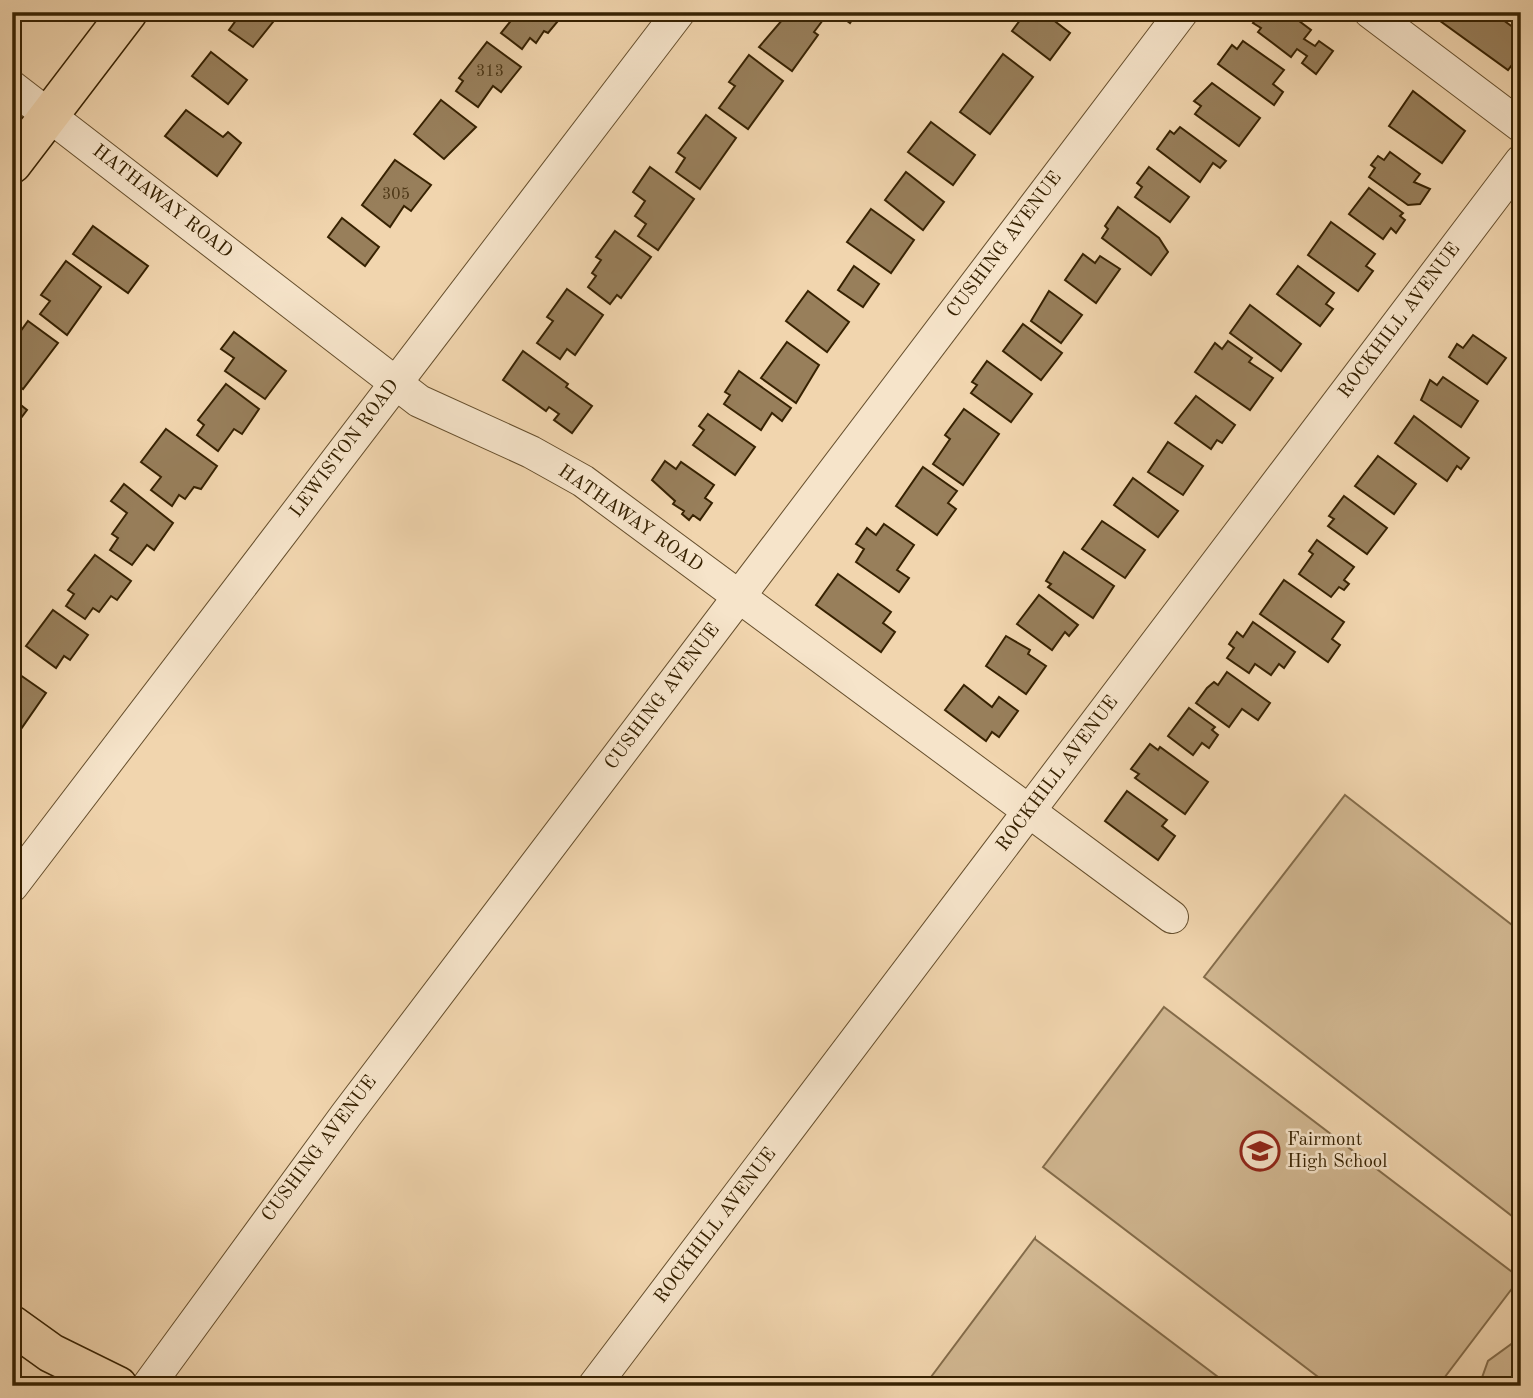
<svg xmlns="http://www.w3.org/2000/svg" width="1533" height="1398" font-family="'Old Standard TT',serif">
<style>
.green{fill:#d1b791;stroke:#846c4a;stroke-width:2}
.building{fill:#987f5b;stroke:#372202;stroke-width:2}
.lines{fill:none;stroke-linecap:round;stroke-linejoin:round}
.minor-casing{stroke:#664f2d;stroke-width:34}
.primary-casing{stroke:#372202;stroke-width:41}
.minor{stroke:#f6e4ca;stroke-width:32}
.primary{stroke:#f1d5ae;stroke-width:38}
.labels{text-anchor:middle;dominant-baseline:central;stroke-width:5;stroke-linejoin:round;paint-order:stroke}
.number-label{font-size:16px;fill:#4f3918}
.street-label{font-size:19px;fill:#372202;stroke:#f6e4ca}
.poi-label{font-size:19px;fill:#372202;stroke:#f6e4ca;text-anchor:start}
</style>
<rect width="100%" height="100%" fill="#f1d5ae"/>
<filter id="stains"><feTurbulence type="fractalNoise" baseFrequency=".00286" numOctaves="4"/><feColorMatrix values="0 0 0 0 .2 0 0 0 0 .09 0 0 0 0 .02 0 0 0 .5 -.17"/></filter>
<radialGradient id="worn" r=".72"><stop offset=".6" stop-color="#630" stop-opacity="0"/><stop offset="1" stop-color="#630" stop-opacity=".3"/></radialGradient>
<g class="green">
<polygon points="1345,795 1521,932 1521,1205 1512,1216 1204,977"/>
<polygon points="1164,1007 1520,1278 1438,1386 1330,1386 1043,1167"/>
<polygon points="1035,1238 1035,1239 1230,1386 943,1386 931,1377"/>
<polygon points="1521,1337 1521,1386 1479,1386 1488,1361"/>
</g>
<g class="building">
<polygon points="242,12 281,12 253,47 229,30"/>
<polygon points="511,12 559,12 554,18 558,21 548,33 544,31 536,43 530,38 522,49 501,33 510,22 506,19"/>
<polygon points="789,12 813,12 823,20 814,32 818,35 792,71 759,47"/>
<polygon points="835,12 857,12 850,23"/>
<polygon points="1026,12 1043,12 1070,33 1050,60 1012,31"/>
<polygon points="1266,12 1287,12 1311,30 1304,39 1315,46 1319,41 1333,51 1316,74 1302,63 1307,56 1297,49 1291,57 1258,32 1261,28 1253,23 1257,18 1260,21"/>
<polygon points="1440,12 1492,12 1521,33 1521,53 1508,70 1436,18"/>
<polygon points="1243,41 1284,70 1273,84 1283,92 1274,105 1218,64 1232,45 1237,49"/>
<polygon points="487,42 521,67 501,92 493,86 478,107 456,91 463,81 459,78"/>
<polygon points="211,52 247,80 228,104 192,76"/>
<polygon points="1003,54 1033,77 990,134 960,112"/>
<polygon points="749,55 783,81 748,129 719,108 735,86 729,82"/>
<polygon points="1212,83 1260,118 1239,146 1195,114 1201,106 1194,101"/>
<polygon points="1413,91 1465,131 1442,163 1389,126"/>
<polygon points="441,100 476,127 444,159 414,134"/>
<polygon points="186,110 223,137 228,132 241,143 217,176 165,136"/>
<polygon points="706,115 736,138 700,189 676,172 685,158 678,153"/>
<polygon points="931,122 975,155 953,185 908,152"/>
<polygon points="1180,127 1226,161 1220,168 1213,163 1200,182 1157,149 1170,131 1174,134"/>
<polygon points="1390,152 1420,174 1414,182 1430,189 1420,204 1408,205 1369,177 1375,168 1371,165 1378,156 1384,160"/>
<polygon points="395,160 431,185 411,211 404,206 390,227 362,205"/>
<polygon points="650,167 694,199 658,250 638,236 646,224 635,216 645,201 633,192"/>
<polygon points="1149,167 1189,197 1170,222 1135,197 1142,187 1137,183"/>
<polygon points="906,172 944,202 923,230 885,200"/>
<polygon points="1369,188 1403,213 1400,216 1405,220 1396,233 1391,228 1383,239 1349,214"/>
<polygon points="1118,207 1159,238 1168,252 1151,275 1102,238 1108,229 1105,226"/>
<polygon points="871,209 914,240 891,273 847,242"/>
<polygon points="342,218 379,247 365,266 328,237"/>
<polygon points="1331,222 1375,254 1366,266 1373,271 1358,291 1308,255"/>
<polygon points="93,226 148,266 128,293 73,254"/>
<polygon points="615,231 651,257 621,298 617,295 610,304 588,287 596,276 592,273 601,260 596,257"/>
<polygon points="1083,254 1095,263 1100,256 1120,269 1096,303 1065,280"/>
<polygon points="66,261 101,287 67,335 40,314 50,301 41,295"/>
<polygon points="854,266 879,284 863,307 838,290"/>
<polygon points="1298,266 1334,293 1326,304 1333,309 1320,326 1277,294"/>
<polygon points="567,289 603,315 575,355 567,349 560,359 537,343 553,321 547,317"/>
<polygon points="808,291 849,322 827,352 786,321"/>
<polygon points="1049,291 1082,315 1061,343 1031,321"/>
<polygon points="1250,305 1301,344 1281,371 1230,333"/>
<polygon points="28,321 58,343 23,389 12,381 12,343"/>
<polygon points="1023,324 1062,353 1041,380 1003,351"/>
<polygon points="234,332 286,371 265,399 225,371 234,358 221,349"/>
<polygon points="1473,335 1506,358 1487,384 1449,357 1457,344 1463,348"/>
<polygon points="1228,341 1252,358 1249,362 1273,378 1250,410 1195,372 1215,343 1222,349"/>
<polygon points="787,342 819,365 796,403 761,378"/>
<polygon points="523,351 568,384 566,387 592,406 572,433 554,420 559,414 549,407 546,411 503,380"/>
<polygon points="987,361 1032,394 1011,422 971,393 977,385 972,382"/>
<polygon points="739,371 791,408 782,421 772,413 761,430 724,404 730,395 725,392"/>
<polygon points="1443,377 1478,401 1461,427 1421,400 1430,380 1437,385"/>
<polygon points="226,384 259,409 242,434 234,429 218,451 197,435 204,425 198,420"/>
<polygon points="1196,396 1235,425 1222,443 1217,440 1211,449 1175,423"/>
<polygon points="12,398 27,410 12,430"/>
<polygon points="964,409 999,434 963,485 933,464 950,439 945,435"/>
<polygon points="708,414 755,447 735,475 693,445 704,430 699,426"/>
<polygon points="1414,416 1469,458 1461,469 1457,466 1447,481 1395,443"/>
<polygon points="166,429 217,466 201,489 194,487 185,499 179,495 172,506 151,490 161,477 141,462"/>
<polygon points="1168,442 1203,466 1183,495 1148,472"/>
<polygon points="1378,456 1416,484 1394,514 1355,486"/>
<polygon points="665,461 676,469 681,462 714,485 705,498 712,503 700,520 693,515 689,520 682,514 684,511 673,504 675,501 652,480"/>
<polygon points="923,467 957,491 948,503 956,509 937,535 896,506"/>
<polygon points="1133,478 1178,511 1158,537 1114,505"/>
<polygon points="124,484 173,523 154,550 147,545 132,565 110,550 118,538 112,534 127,513 111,501"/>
<polygon points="1344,496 1387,528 1367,554 1328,526 1334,519 1329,516"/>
<polygon points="1102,521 1145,550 1125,578 1082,549"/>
<polygon points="884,524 914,545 897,570 909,578 899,592 856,562 864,549 856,544 867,528 876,535"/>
<polygon points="1317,540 1354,567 1344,580 1349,584 1344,590 1339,587 1331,597 1299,574 1313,554 1309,551"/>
<polygon points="1064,552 1114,586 1093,618 1048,587 1051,584 1046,581"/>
<polygon points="95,555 131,581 117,600 111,596 99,612 93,608 85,619 66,606 74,594 68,590"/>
<polygon points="838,574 891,612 883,623 895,632 881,652 816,605"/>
<polygon points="1284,580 1344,622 1332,639 1340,645 1328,662 1260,614"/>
<polygon points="1039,595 1078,625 1069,636 1065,632 1052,650 1017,624"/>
<polygon points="53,610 88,635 70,660 64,656 56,668 26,646"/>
<polygon points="1253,622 1295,652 1284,668 1279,664 1271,675 1255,664 1249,673 1227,658 1234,648 1229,644 1237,632 1243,637"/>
<polygon points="1006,636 1030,650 1028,654 1046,666 1026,694 986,666"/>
<polygon points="13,670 46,693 21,729 12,723"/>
<polygon points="1227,672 1270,703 1258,720 1242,709 1229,727 1196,703 1207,688 1214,682 1218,685"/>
<polygon points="964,685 992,707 999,697 1018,711 999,737 992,732 986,741 945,710"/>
<polygon points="1189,708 1215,727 1212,730 1218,735 1209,748 1202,743 1193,755 1168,736"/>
<polygon points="1150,744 1158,750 1160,747 1208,782 1185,814 1135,778 1139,774 1131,769"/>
<polygon points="1127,791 1167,820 1162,826 1175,836 1158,860 1105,821"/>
</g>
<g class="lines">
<g class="minor-casing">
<g id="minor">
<polyline points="1370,12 1521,126"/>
<polyline points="12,87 419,401 531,452 583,481 1172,917"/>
<polyline points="12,886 679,12"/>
<polyline points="148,1386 346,1115 1182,12"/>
<polyline points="594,1386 1521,161"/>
</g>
</g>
<g class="primary-casing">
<g id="primary">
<polyline points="12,164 128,12"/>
<polyline points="12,1325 51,1353 118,1386"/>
</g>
</g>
<use href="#minor" class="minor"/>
<use href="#primary" class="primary"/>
</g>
<defs>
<g id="school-ring" transform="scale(2.0125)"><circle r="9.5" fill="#f6e4ca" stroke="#8f2418" stroke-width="1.5"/><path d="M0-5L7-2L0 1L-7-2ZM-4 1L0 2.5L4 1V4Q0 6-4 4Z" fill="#8f2418"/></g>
</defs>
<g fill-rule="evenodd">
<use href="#school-ring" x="1260" y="1151"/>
</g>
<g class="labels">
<g class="number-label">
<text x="490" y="72">313</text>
<text x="396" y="195">305</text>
</g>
<g class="street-label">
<text transform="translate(162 202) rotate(38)">HATHAWAY ROAD</text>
<text transform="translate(1005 245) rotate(-53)">CUSHING AVENUE</text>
<text transform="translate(1400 321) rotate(-53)">ROCKHILL AVENUE</text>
<text transform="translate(345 449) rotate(-53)">LEWISTON ROAD</text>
<text transform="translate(630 519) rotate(35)">HATHAWAY ROAD</text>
<text transform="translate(663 697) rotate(-53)">CUSHING AVENUE</text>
<text transform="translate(1058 774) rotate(-53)">ROCKHILL AVENUE</text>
<text transform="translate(320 1149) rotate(-53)">CUSHING AVENUE</text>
<text transform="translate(716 1226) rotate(-53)">ROCKHILL AVENUE</text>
</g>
<g class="poi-label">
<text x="1287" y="1140">Fairmont<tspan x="1287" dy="22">High School</tspan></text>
</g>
</g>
<rect width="1533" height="1398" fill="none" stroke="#f1d5ae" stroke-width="42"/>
<rect x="14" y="14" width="1505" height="1370" fill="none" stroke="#372202" stroke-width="3.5"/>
<rect x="21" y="21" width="1491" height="1356" fill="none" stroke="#372202" stroke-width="2"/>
<rect width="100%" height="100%" filter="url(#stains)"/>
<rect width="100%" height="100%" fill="url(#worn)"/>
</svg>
